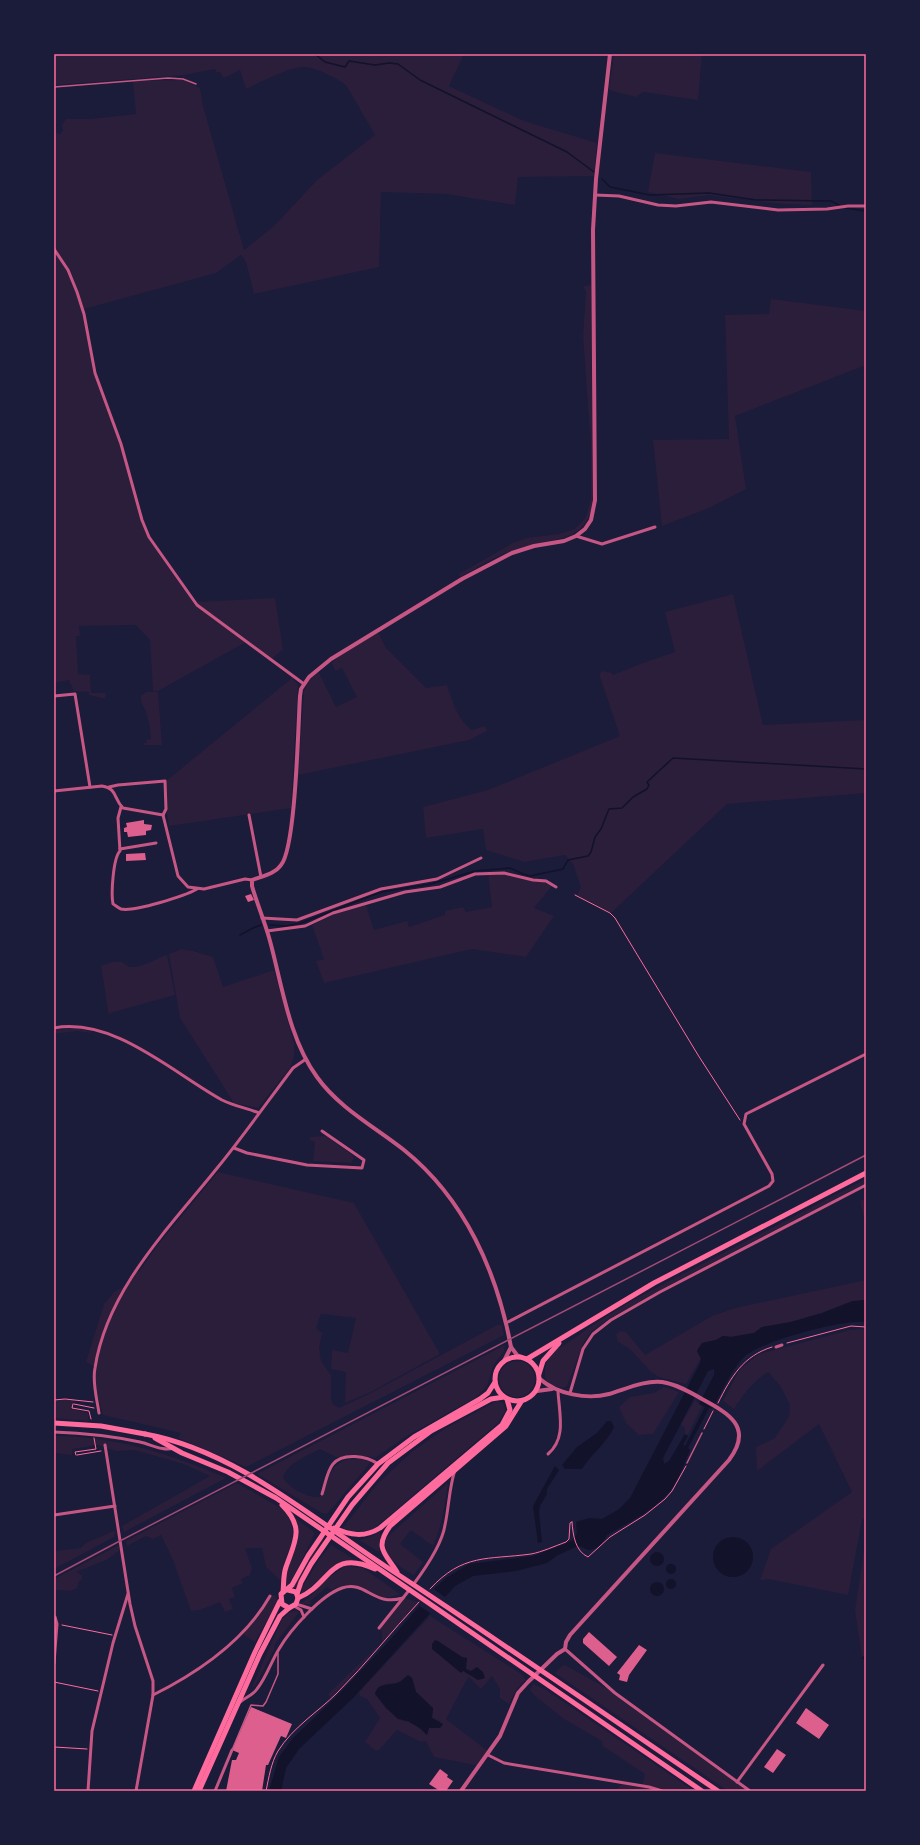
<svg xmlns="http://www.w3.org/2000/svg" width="920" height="1845" font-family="Barlow,sans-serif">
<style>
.green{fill:#2a1e3b;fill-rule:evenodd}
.water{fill:#12122b;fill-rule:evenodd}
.pier{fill:#1b1b3a}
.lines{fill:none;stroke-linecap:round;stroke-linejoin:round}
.stream{stroke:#12122b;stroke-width:1.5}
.building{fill:#dd5f8e}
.path{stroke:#ff6b9d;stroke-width:1}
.service{stroke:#c65784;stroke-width:1.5}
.minor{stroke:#c65784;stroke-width:3}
.tertiary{stroke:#c65784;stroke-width:4}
.primary{stroke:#ff6b9d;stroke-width:5}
.trunk{stroke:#ff6b9d;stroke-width:5}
.rail{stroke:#a44b75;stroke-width:1.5}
.neatline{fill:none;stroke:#ff6b9d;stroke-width:1.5}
</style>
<rect width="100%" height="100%" fill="#1b1b3a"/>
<g class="green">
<path d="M54 54H464L449 86 524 121 597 143 594 176 518 177 515 205 446 194 381 192 379 267 254 294 246 262 241 255 216 273 84 309 72 276 54 247V132L60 134 63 131 62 125 66 119H90L136 114 133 81 183 80 200 88 203 106 244 250 276 224 317 180 375 135 346 85C337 78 315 67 303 67 290 67 259 83 246 89L240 70 224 78 220 72H216L215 69 184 75 54 85Z"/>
<polygon points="614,54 702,54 698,100 643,92 636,97 609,90"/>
<polygon points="655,153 811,172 812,205 784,204 708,195 679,199 648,192"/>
<polygon points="54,249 68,270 82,307 93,364 115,426 144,527 193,601 246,642 158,691 153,691 150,640 136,625 79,626 80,636 76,636 78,674 90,675 91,693 106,693 105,699 89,695 89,692 74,691 69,680 54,683"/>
<path d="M591 285 593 495C591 545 554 536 518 549 497 555 479 567 460 577L459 574 513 543 527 538 559 534 575 529 586 517 591 498V447L583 336 586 292 583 286Z"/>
<polygon points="771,299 866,311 866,365 735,416 746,489 709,508 662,526 653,440 729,439 725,315 769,314"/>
<polygon points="733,594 763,725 866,720 866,793 727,804 611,913 577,895 581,887 573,864 565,855 524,862 486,850 483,829 426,838 423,807 488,790 620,736 599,674 602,671 612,673 613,675 643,663 675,652 665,612"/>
<polygon points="275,598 283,649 272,659 195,602"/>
<path d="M378 632 386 648 426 688 447 685C452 700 458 721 472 730L485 726 487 731 469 740 298 775 304 691 310 678 318 671 336 707 357 697 342 668 335 671 332 663 339 656 338 655Z"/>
<polygon points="292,678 298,685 291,808 169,826 167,812 166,781"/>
<path d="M158 692 162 745H144V743H147L146 740 151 739C150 730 149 720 146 712 144 706 140 703 141 696L146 692Z"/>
<path d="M488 874C508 874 534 876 552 886L534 908 554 916 526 957 472 949 324 983 316 961 324 959 312 925 335 914 366 905 374 930 407 921 409 927 445 915V911L463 907 466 912 492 907Z"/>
<polygon points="181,949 193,951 213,957 223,987 274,970 294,1044 294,1056 290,1068 258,1108 234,1103 180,1018 169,954"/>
<path d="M167 955 175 995 110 1013 109 1016 101 966C111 962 120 958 129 967 143 968 154 959 167 955Z"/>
<polygon points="75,1028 90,1031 90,1033 77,1031 54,1034 54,1030"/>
<polygon points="326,1136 351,1154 354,1158 351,1163 313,1161 315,1142 309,1140 311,1137"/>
<polygon points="218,1172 354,1203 440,1354 369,1393 345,1403 346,1372 331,1369 332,1350 348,1353 356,1318 321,1314 316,1328 322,1333 319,1348 321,1361 331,1375 331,1399 333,1404 339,1408 369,1394 497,1325 502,1325 504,1335 246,1467 178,1438 181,1433 103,1415 95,1387 95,1367 86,1362 104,1304 114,1292 129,1284 138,1270 139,1272 157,1246"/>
<path d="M866 1179V1183L677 1281 607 1320 590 1333 584 1342 567 1386 563 1388 550 1385 546 1380C543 1368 546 1361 553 1353L559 1347 560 1348 593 1325 633 1300Z"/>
<polygon points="866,1198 866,1228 860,1201"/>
<polygon points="866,1280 866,1301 853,1301 822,1313 791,1322 762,1327 754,1333 731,1337 723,1336 716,1340 702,1343 697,1351 701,1358 686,1384 659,1377 651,1372 630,1349 618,1342 616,1334 620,1331 626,1332 645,1355 712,1316 735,1308"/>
<path d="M866 1329V1518L862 1520 848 1595 768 1579 760 1580 771 1549 852 1492 819 1424 757 1471 756 1447 775 1438 789 1417 790 1405 781 1387 768 1372C753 1382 743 1394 734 1409L723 1401 740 1369 759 1354 850 1330Z"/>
<path d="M505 1345 504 1351 493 1366 487 1386 475 1398 405 1437 375 1458 366 1456 336 1457 320 1449C307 1456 289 1462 283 1477 288 1488 308 1498 320 1497 327 1489 327 1479 332 1471 339 1458 355 1457 368 1461L370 1463 327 1514 322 1513 257 1474Z"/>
<circle cx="517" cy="1379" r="18"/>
<polygon points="664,1387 679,1392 653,1434 639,1435 626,1423 619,1407 630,1397 654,1393"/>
<polygon points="65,1399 74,1400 71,1409 88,1413 89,1421 54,1418 54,1400"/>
<polygon points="695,1400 702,1406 688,1435 685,1434 685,1429 681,1424"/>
<path d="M497 1401 503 1403 506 1410 498 1423 377 1526C365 1534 356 1533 343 1528L378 1483 413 1451 446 1428Z"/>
<path d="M54 1436C114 1436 172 1454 226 1478L124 1532 122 1526 210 1476 183 1464 135 1450 116 1451 98 1445 72 1449V1455L54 1453Z"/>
<path d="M237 1483 279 1507C308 1531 283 1552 280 1580L266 1567 262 1548H245L252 1568 250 1575 241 1579 243 1583 232 1588 235 1597 229 1599 233 1609 225 1612 220 1602 200 1610 191 1611 173 1560 161 1535 153 1539 146 1536 127 1546 126 1541Z"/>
<path d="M448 1483C445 1505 442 1526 433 1546L411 1530 400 1544 423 1562 414 1575C400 1567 381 1557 386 1538Z"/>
<path d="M294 1517 315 1533C309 1545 293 1581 286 1587 283 1562 307 1543 294 1517Z"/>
<polygon points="116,1530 114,1537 54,1569 54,1551 81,1548 86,1543"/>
<polygon points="381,1531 379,1552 359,1540 370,1537"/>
<polygon points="866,1537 866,1653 862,1658 855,1610"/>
<polygon points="321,1538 325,1541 297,1589 293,1587"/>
<polygon points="119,1545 120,1550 106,1560 76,1572 82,1575 82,1579 79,1581 77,1588 70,1591 56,1590 54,1579"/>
<polygon points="331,1545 357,1561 343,1562 337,1565 301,1595 302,1586 303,1586 318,1561"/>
<path d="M345 1566 363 1568 400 1594C369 1608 368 1573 331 1590L327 1587 309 1602 312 1604H301L315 1592 324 1581Z"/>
<polygon points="273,1595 276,1596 278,1601 255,1642 243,1634 270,1596"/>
<polygon points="403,1598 419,1602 331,1698 328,1694 382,1642 382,1631 379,1628"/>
<polygon points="296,1611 299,1612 275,1644 274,1650 255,1686 252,1687 282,1619 290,1612"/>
<path d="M430 1616 520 1673 526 1679 516 1690 509 1704 500 1698V1689L492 1676 481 1689 469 1677 466 1681 446 1719 489 1752 478 1768 475 1765 434 1757 426 1741 421 1742 397 1730 379 1750 376 1751 365 1742 380 1718 367 1699 360 1696 359 1692ZM412 1678 416 1692 433 1708 432 1718 440 1721 436 1728H429L427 1735C421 1729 412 1721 403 1721L385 1684 396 1683Z"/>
<polygon points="565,1665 615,1693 750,1791 728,1791 555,1673 561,1667"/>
<polygon points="533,1684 546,1690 694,1791 662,1791 651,1789 651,1791 615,1791 623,1783 642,1786 645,1774 603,1746 602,1741 564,1719 534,1695 530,1690"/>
</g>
<g class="water">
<path d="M864 1300 866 1301V1322C843 1319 761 1341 744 1357 730 1371 722 1392 712 1409L709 1408 688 1448 690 1450C685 1462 680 1476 673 1487 658 1509 629 1522 607 1535 605 1540 597 1550 590 1550 585 1550 583 1546 578 1546L558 1555 547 1563 516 1571 473 1576 455 1586 353 1698 299 1749 286 1768 281 1791H269L279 1757 293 1738 337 1696 389 1641 434 1589 446 1578 469 1564 533 1556 572 1541 577 1533 576 1522 589 1518 602 1519 619 1509 630 1498 700 1363 701 1359 697 1351 702 1343 716 1340 723 1336 731 1337 754 1333 762 1327 791 1322 822 1313 853 1301ZM714 1369V1375L699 1404 705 1407 685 1446 683 1445 688 1436 685 1434 669 1461 664 1464 663 1458 708 1371Z"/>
<path d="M607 1421H611L614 1427C607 1443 591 1454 582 1469H565L562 1465 577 1447 597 1433Z"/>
<polygon points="555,1466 559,1470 547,1489 547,1494 540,1506 539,1512 542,1542 538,1543 533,1506"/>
<circle cx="733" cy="1557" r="20"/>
<circle cx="657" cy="1559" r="7"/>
<circle cx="671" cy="1569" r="5"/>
<circle cx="671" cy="1584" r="5"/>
<circle cx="657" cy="1589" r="7"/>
<polygon points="435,1640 438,1641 462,1657 467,1658 466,1669 471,1671 477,1667 483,1672 485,1678 478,1680 463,1671 461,1673 432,1649 432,1644"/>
<path d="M408 1675 412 1678 416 1692 433 1708 432 1718 443 1724 440 1728H429L427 1735 421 1729 408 1721 398 1719 386 1708 375 1694C378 1682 388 1686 397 1683 401 1682 404 1678 408 1675Z"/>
</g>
<polygon class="pier" points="432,1588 448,1599 433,1615 418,1605"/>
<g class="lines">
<g class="stream">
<polyline points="315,54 325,62 345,67 349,61 375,65 389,63 398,64 420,80 567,152 594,172"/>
<polyline points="602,179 610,187 650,195 709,193 756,200 831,201 839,205"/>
<polyline points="846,208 866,211"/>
<polyline points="270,925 286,926 301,923 381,892 431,884 475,871 510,868 523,874 530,876 563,869 568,860 588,856 591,852 595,837 601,829 609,809 622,808 633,797 647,789 649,785 647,782 673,758 866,769"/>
<polyline points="240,935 253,928 261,925"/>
<polyline points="863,1658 866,1655"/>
</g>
</g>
<g class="building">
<polygon points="144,820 144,824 152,825 151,830 146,831 146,835 128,837 127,832 124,832 124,828 127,827 126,823"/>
<polygon points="145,853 146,860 126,861 126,854"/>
<polygon points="251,894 254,900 248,902 245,896"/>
<polygon points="589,1632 617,1657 609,1666 583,1643 583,1639"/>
<polygon points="639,1645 647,1650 629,1675 627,1682 619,1680 620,1675 617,1673"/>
<polygon points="251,1707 292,1724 286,1738 281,1736 268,1765 266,1765 262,1791 226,1791 232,1760 236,1760 239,1753 232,1750"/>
<polygon points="806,1708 829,1725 819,1739 796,1723"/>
<polygon points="777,1749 786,1755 773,1773 764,1767"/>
<polygon points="440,1769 448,1775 447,1777 453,1781 446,1791 440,1791 429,1784"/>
</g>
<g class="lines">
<g class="path">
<polyline points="575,895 610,913 615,918 698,1055 740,1120"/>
<polyline points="787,1343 851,1326 866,1327"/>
<polyline points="54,1400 65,1399 93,1402"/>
<path d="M718 1403C731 1377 743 1356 772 1347"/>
<polyline points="73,1404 72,1408 89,1411 91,1419"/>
<polyline points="74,1404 94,1408"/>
<polyline points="704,1429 713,1411"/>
<polyline points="76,1455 75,1452 96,1449 94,1438"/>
<polyline points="77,1455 101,1451"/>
<path d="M572 1522C573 1535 575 1551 588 1557L610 1537 645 1515 665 1499 672 1491 686 1466"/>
<path d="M430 1589C463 1553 487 1560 531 1554 542 1552 555 1546 566 1542L569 1539 570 1523 572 1522"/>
<polyline points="62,1625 112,1635"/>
<polyline points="54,1682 98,1691"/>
<polyline points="54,1747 87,1749"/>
<path d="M266 1791C269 1777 271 1763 278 1751 293 1727 318 1712 337 1693 366 1664 391 1632 419 1602"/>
</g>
<g class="service">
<polyline points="54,87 168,78 183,79 196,84"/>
<polyline points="687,1463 702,1433"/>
<polyline points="232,1750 251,1705 263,1706 266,1702 278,1674 278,1653"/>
</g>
<g class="minor">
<polyline points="595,195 619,196 658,205 676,206 711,202 778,210 827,209 848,206 866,206"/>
<polyline points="54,249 68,270 77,292 84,314 95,373 121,444 142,520 149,537 197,605 304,684"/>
<polyline points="576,536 602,544 655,527"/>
<polyline points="54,696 75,694 90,787"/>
<polyline points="109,787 118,785 165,781 166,809 163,815"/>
<path d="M54 791 102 786C118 789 113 798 123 808L163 815"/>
<path d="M121 807 118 818 120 851C113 858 111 894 113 904 115 905 118 908 121 909 134 912 185 896 197 889"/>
<polyline points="163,815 178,876 188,887 204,889 245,879 252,880"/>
<polyline points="249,815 261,877"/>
<polyline points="120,849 156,843"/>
<polyline points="262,918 297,920 381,889 437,879 481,858"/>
<polyline points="267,931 305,926 333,913 405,892 440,887 475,874 504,873 533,880 546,881 556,887"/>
<path d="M54 1028C114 1017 173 1073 222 1100 234 1106 247 1108 259 1113"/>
<polyline points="234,1148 247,1153 307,1165 362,1168 364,1160 322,1131"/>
<polyline points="506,1323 769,1186 773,1181 772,1174 744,1124 746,1114 866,1054"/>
<polyline points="776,1347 782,1345"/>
<polyline points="570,1393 583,1349 593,1334 611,1320 660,1292 866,1185"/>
<path d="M99 1413C97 1399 92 1382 95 1368 107 1289 170 1227 218 1167 244 1135 268 1101 293 1068L306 1059"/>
<path d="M54 1432C83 1433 112 1436 140 1442 150 1444 164 1452 173 1448"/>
<polyline points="105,1445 130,1604 135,1626 153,1681 153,1695 136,1791"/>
<path d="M548 1454C567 1438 559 1413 558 1391"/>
<path d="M322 1494C325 1485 327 1471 333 1464 343 1452 367 1456 378 1464"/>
<polyline points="54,1515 115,1506"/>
<path d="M413 1585C425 1569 442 1545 445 1525 449 1507 449 1488 455 1470"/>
<polyline points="296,1604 312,1609"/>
<polyline points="294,1606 301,1610 304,1617"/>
<polyline points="379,1628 403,1598"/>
<polyline points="565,1649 615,1693 750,1791"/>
<polyline points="54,1663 57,1624 55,1617"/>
<path d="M153 1695C197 1673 245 1640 270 1596"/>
<path d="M240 1702C245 1698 253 1695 257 1689 266 1678 271 1662 279 1649 290 1630 321 1595 342 1588 366 1580 373 1607 403 1598L410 1589"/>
<polyline points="488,1755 504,1763 649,1787 662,1791"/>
<polyline points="737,1782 823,1665"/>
<polyline points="88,1791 92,1731 113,1643 128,1594"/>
<polyline points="215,1791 232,1750"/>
</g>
<g class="tertiary">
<path d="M522 1357 517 1355 511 1347C497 1272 465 1199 404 1150 375 1127 339 1108 317 1077 289 1039 282 985 270 941 265 922 257 904 252 886V880C262 876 275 874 281 865 296 847 298 726 300 696L301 689 309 677 331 659 462 579 512 553 534 546 564 541 576 536 585 529 591 520 595 500 593 230 596 179 610 54"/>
<polyline points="504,1361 511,1347"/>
<polyline points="537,1391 552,1389"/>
<path d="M461 1791 500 1736 518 1693 528 1682 557 1654 565 1649 566 1642 570 1635 729 1460C754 1427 728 1413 702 1399 690 1392 676 1384 662 1382 645 1380 626 1389 609 1394 587 1400 557 1394 540 1379"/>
</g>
<g class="primary">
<polyline points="54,1423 101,1426 145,1434"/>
<polyline points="194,1791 255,1652 280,1601"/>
<polyline points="199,1791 260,1654 280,1616 289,1608"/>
</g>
<g class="trunk">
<circle cx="517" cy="1379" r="22"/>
<polyline points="527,1359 654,1283 866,1173"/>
<polyline points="539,1374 543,1361 559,1343"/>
<path d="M145 1434C234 1450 311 1517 385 1566 497 1639 607 1716 718 1791"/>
<polyline points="155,1438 182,1453 228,1472 276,1498 702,1791"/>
<path d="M282 1505C305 1528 295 1541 286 1567 283 1575 284 1583 283 1592"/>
<path d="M334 1528C350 1535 364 1538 380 1528L502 1425 510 1410 507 1399"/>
<path d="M397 1572C385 1553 374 1548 390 1526L506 1426 521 1402"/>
<polyline points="288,1590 296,1592 298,1598 296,1604 289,1608 282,1604 281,1594 292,1585 308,1556 348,1497 378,1464 414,1437 480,1399 488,1393 495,1382"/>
<polyline points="297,1594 301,1582 311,1564 352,1505 388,1463 431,1431 491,1399 504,1397"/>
<path d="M298 1598C331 1585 329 1548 375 1569"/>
</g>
<polyline class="rail" points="54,1576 116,1543 866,1155"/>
</g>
<rect width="920" height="1845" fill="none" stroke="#1b1b3a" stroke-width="110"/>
<rect x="55" y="55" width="810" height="1735" class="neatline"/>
</svg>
